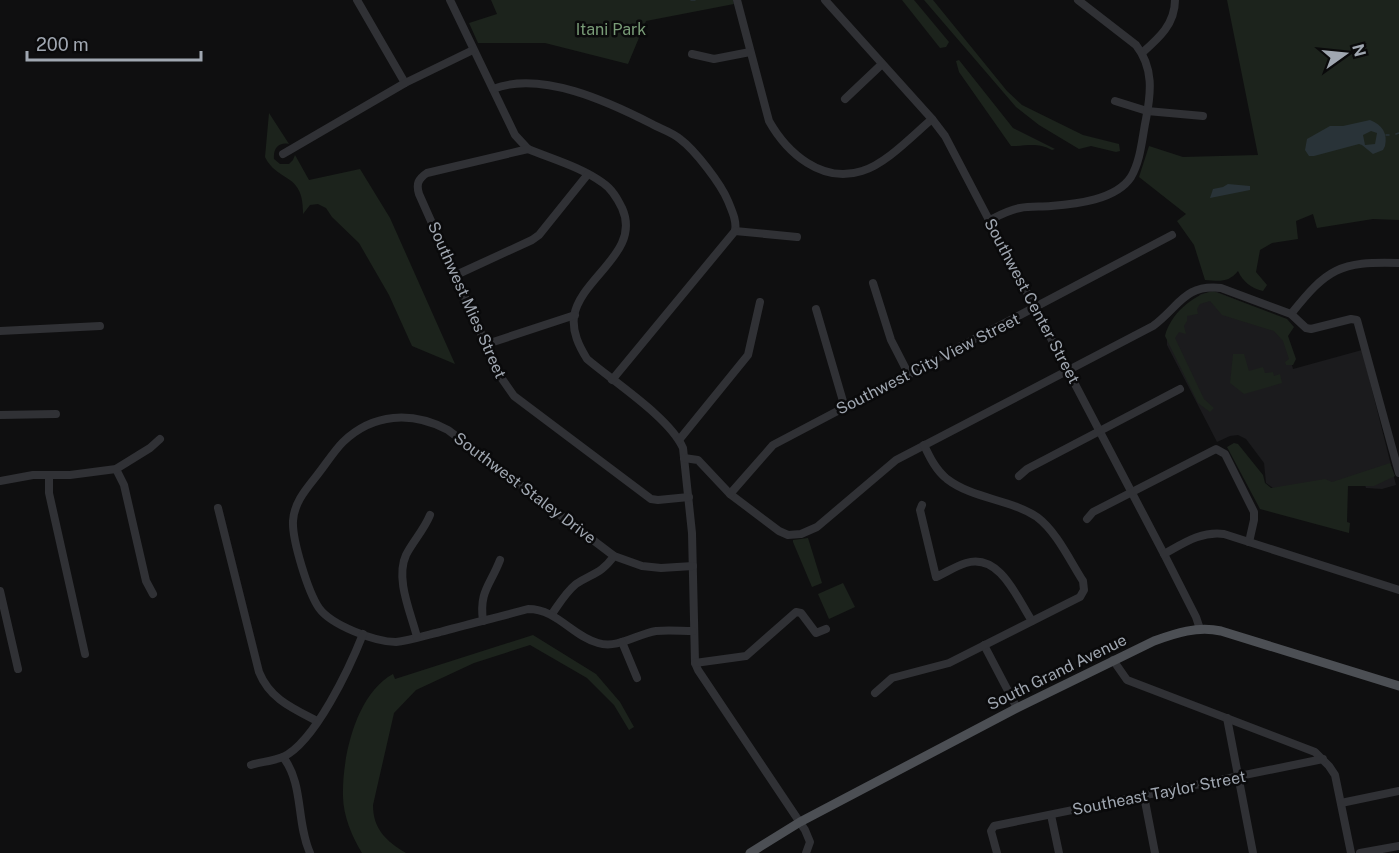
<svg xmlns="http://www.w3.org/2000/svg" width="1399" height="853" font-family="'Public Sans',sans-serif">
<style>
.built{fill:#1b1b1d}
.green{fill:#1c231c}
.water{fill:#293338;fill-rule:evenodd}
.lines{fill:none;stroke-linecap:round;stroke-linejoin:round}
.stream{stroke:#293338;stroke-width:1.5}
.minor{stroke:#303135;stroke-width:8}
.major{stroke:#4c4f54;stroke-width:9}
.labels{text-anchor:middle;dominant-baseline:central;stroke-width:5;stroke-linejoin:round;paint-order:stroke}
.park-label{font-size:16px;fill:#799c77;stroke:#0a0a0b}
.street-label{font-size:16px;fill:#a0a7b1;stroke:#0a0a0b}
</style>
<rect width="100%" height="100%" fill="#0f0f10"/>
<polygon class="built" points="1211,292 1217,292 1279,317 1293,369 1362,350 1396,485 1382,489 1366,488 1362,477 1333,484 1273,488 1266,483 1264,463 1246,439 1238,435 1230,436 1217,442 1167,345 1167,333 1190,303 1201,294"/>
<g class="green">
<polygon points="491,0 733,0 734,4 646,21 628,64 545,43 478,43 469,23 497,14"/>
<polygon points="902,0 914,0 949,42 946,47 940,48"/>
<polygon points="924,0 933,0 1007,91 1022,105 1083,135 1119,144 1120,151 1116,152 1091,146 1079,149 1039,125 1016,107"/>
<path d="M1227 0H1399V220L1373 219 1317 228 1313 214 1296 221 1298 239 1272 243 1260 250 1256 272 1267 285 1263 291C1251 288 1243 282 1238 271 1228 283 1220 281 1205 280L1194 245 1177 221 1186 214 1139 177 1149 146 1183 157 1258 155Z"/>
<path d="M959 60 1013 128 1055 149 1052 150C1038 142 1027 146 1011 146L959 72 956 61Z"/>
<path d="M269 113 289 144C279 142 273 148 274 159L280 164H289L293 160 295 155 309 180 360 169 390 218 455 364 412 346 389 295 359 243 332 217 326 208 318 204 310 205 303 214C304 172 278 183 265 157Z"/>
<path d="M1213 291 1287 319 1294 327 1288 336 1296 359 1293 365H1286L1285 362 1289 359 1283 341 1274 331 1222 315 1210 301 1200 304 1197 309 1198 314 1187 316V321L1184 326 1186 334 1179 332 1175 338 1204 399 1214 408 1210 412 1198 403 1165 336C1170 315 1192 295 1213 291Z"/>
<polygon points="1233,354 1244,354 1249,371 1263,367 1265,373 1273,372 1274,376 1280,374 1282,383 1244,394 1230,383"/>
<polygon points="1234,443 1238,444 1263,475 1265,483 1271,488 1325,479 1332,482 1390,463 1395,476 1374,486 1348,486 1347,522 1350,523 1349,533 1260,509 1227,447"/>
<polygon points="808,538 822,583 812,587 793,542 793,540"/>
<polygon points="843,583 855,607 829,619 818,594"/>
<path d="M533 635 596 674 620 702 634 727 629 730 614 705 587 678 530 645 474 663 416 690 394 713 373 805C373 829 386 841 406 853H362C352 837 343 815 343 796 342 757 356 694 393 674L395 679Z"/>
</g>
<g class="water">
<path d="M1370 120C1382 125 1388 133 1385 146L1383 150 1373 154 1362 145 1359 144 1314 156H1309L1305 150 1307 139 1330 126H1343ZM1371 131 1377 133 1375 144 1365 145 1363 135Z"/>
<polygon points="1228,184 1250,186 1250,190 1210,198 1213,189 1223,187"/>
</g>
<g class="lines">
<g class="stream">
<polyline points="691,0 695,0"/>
<polyline points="1396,134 1399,133"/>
<polyline points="1386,135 1389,135"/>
</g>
<g class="minor">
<polyline points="357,0 405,83"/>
<path d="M450 0 515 135 528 149C552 159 581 167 603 183 612 189 617 198 622 208 642 252 581 277 574 316 572 332 579 346 587 359 614 382 670 418 683 448L692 533 695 663 698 670 805 830 810 842 806 853"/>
<path d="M737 0 769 121C787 153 822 184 862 171 886 164 913 135 932 119"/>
<polyline points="825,0 932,119 945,136 1164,554 1196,617 1200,629"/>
<path d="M1142 53C1159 38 1175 24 1175 0"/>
<polyline points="692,54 714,59 750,52"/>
<path d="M493 89C541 70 609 102 652 124 661 129 672 132 680 139 695 150 721 184 728 201 732 211 737 221 735 231"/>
<polyline points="845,99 882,64"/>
<polyline points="1115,101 1147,111 1203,116"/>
<path d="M528 149 427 173C418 179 416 184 419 194L500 376 514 396 651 499 658 500 689 497"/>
<polyline points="283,154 405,83 473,50"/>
<path d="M990 220C1000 215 1009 210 1020 208 1030 206 1041 207 1051 206 1076 204 1116 200 1131 177 1141 160 1142 138 1146 119 1151 93 1154 68 1136 45L1078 0"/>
<polyline points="735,231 797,237"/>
<polyline points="456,275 532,240 539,235 588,174"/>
<polyline points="873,283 891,340 909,375"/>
<polyline points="816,309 845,408"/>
<path d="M1291 314C1327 269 1339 261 1399 263"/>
<polyline points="0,331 100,326"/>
<polyline points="487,344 575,315"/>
<polyline points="612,380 735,231"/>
<polyline points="0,415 56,414"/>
<polyline points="679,440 748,355 760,302"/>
<path d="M684 458 698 460 730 494 779 531 788 535 801 534 817 527 896 460 1153 326C1179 307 1184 284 1221 288L1291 314 1306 328 1311 329 1351 319 1357 320 1399 473"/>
<polyline points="116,469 124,485 146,581 153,594"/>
<polyline points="49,476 49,493 85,654"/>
<polyline points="1019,476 1027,469 1180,389"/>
<polyline points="0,481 33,475 70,475 116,469 150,448 160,439"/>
<polyline points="730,494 773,445 1172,235"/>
<path d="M922 505 920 510 936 577C945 573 956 566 966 563 1000 553 1017 598 1032 621"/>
<path d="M218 508 259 672C270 699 292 708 317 721"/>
<polyline points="1087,519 1093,512 1216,449 1225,454 1254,512 1254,520 1249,542"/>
<path d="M1164 554C1184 543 1201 531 1224 534L1399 590"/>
<polyline points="0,591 18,669"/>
<path d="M552 614C559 604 566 592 576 584 593 573 601 574 614 556"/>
<path d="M483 621C479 591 490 586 500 560"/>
<path d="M693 631C681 631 668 630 656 631 637 634 618 649 598 643 572 636 557 609 528 609 499 617 469 624 440 632 426 635 410 641 396 642 375 642 331 625 319 608 308 592 292 540 293 521 294 502 307 488 318 474 326 464 334 451 343 442 373 413 412 411 448 430L614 556 642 566 661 568 693 566"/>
<path d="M417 637C411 613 395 579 406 555 413 541 424 530 430 515"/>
<polyline points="622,642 637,678"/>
<polyline points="984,645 1017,708"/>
<polyline points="1113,660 1127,680 1315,752 1329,766 1335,775 1351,853"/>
<polyline points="695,663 746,656 796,612 801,613 816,633 826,629"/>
<path d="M875 693 892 678 949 663 1080 597 1084 590 1083 581C1070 561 1057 532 1037 517 1010 499 973 499 947 479 936 470 930 458 924 445"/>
<polyline points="1227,718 1253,853"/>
<path d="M283 757C304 784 296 822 310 853"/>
<path d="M251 765C261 762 273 761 283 757 315 742 350 667 363 634"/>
<polyline points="1144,796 1155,853"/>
<polyline points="1341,803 1399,791"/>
<polyline points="1051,815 1059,853"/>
<polyline points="997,853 991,831 994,826 1323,759"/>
<polyline points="1360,853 1399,846"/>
</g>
<path class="major" d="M750 853 800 822 859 791 1017 708 1154 641C1176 633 1197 626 1221 631L1399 686"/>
</g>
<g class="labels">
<g class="park-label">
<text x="611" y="29">Itani Park</text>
</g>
<g class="street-label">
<text transform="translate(467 300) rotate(66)">Southwest Mies Street</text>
<text transform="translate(1032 301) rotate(62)">Southwest Center Street</text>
<text transform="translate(928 364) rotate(-27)">Southwest City View Street</text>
<text transform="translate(525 488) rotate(37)">Southwest Staley Drive</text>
<text transform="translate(1057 672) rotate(-26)">South Grand Avenue</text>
<text transform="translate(1159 793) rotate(-11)">Southeast Taylor Street</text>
</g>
</g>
<g transform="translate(1345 54) rotate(75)" stroke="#0a0a0b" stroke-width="4.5" paint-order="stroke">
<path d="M0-4.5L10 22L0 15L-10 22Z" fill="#a0a7b1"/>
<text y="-9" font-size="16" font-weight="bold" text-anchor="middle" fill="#a0a7b1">N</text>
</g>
<path d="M27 51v9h174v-9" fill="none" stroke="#a0a7b1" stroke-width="3"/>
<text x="36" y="51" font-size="18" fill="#a0a7b1" stroke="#0a0a0b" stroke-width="4.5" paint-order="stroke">200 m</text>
</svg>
